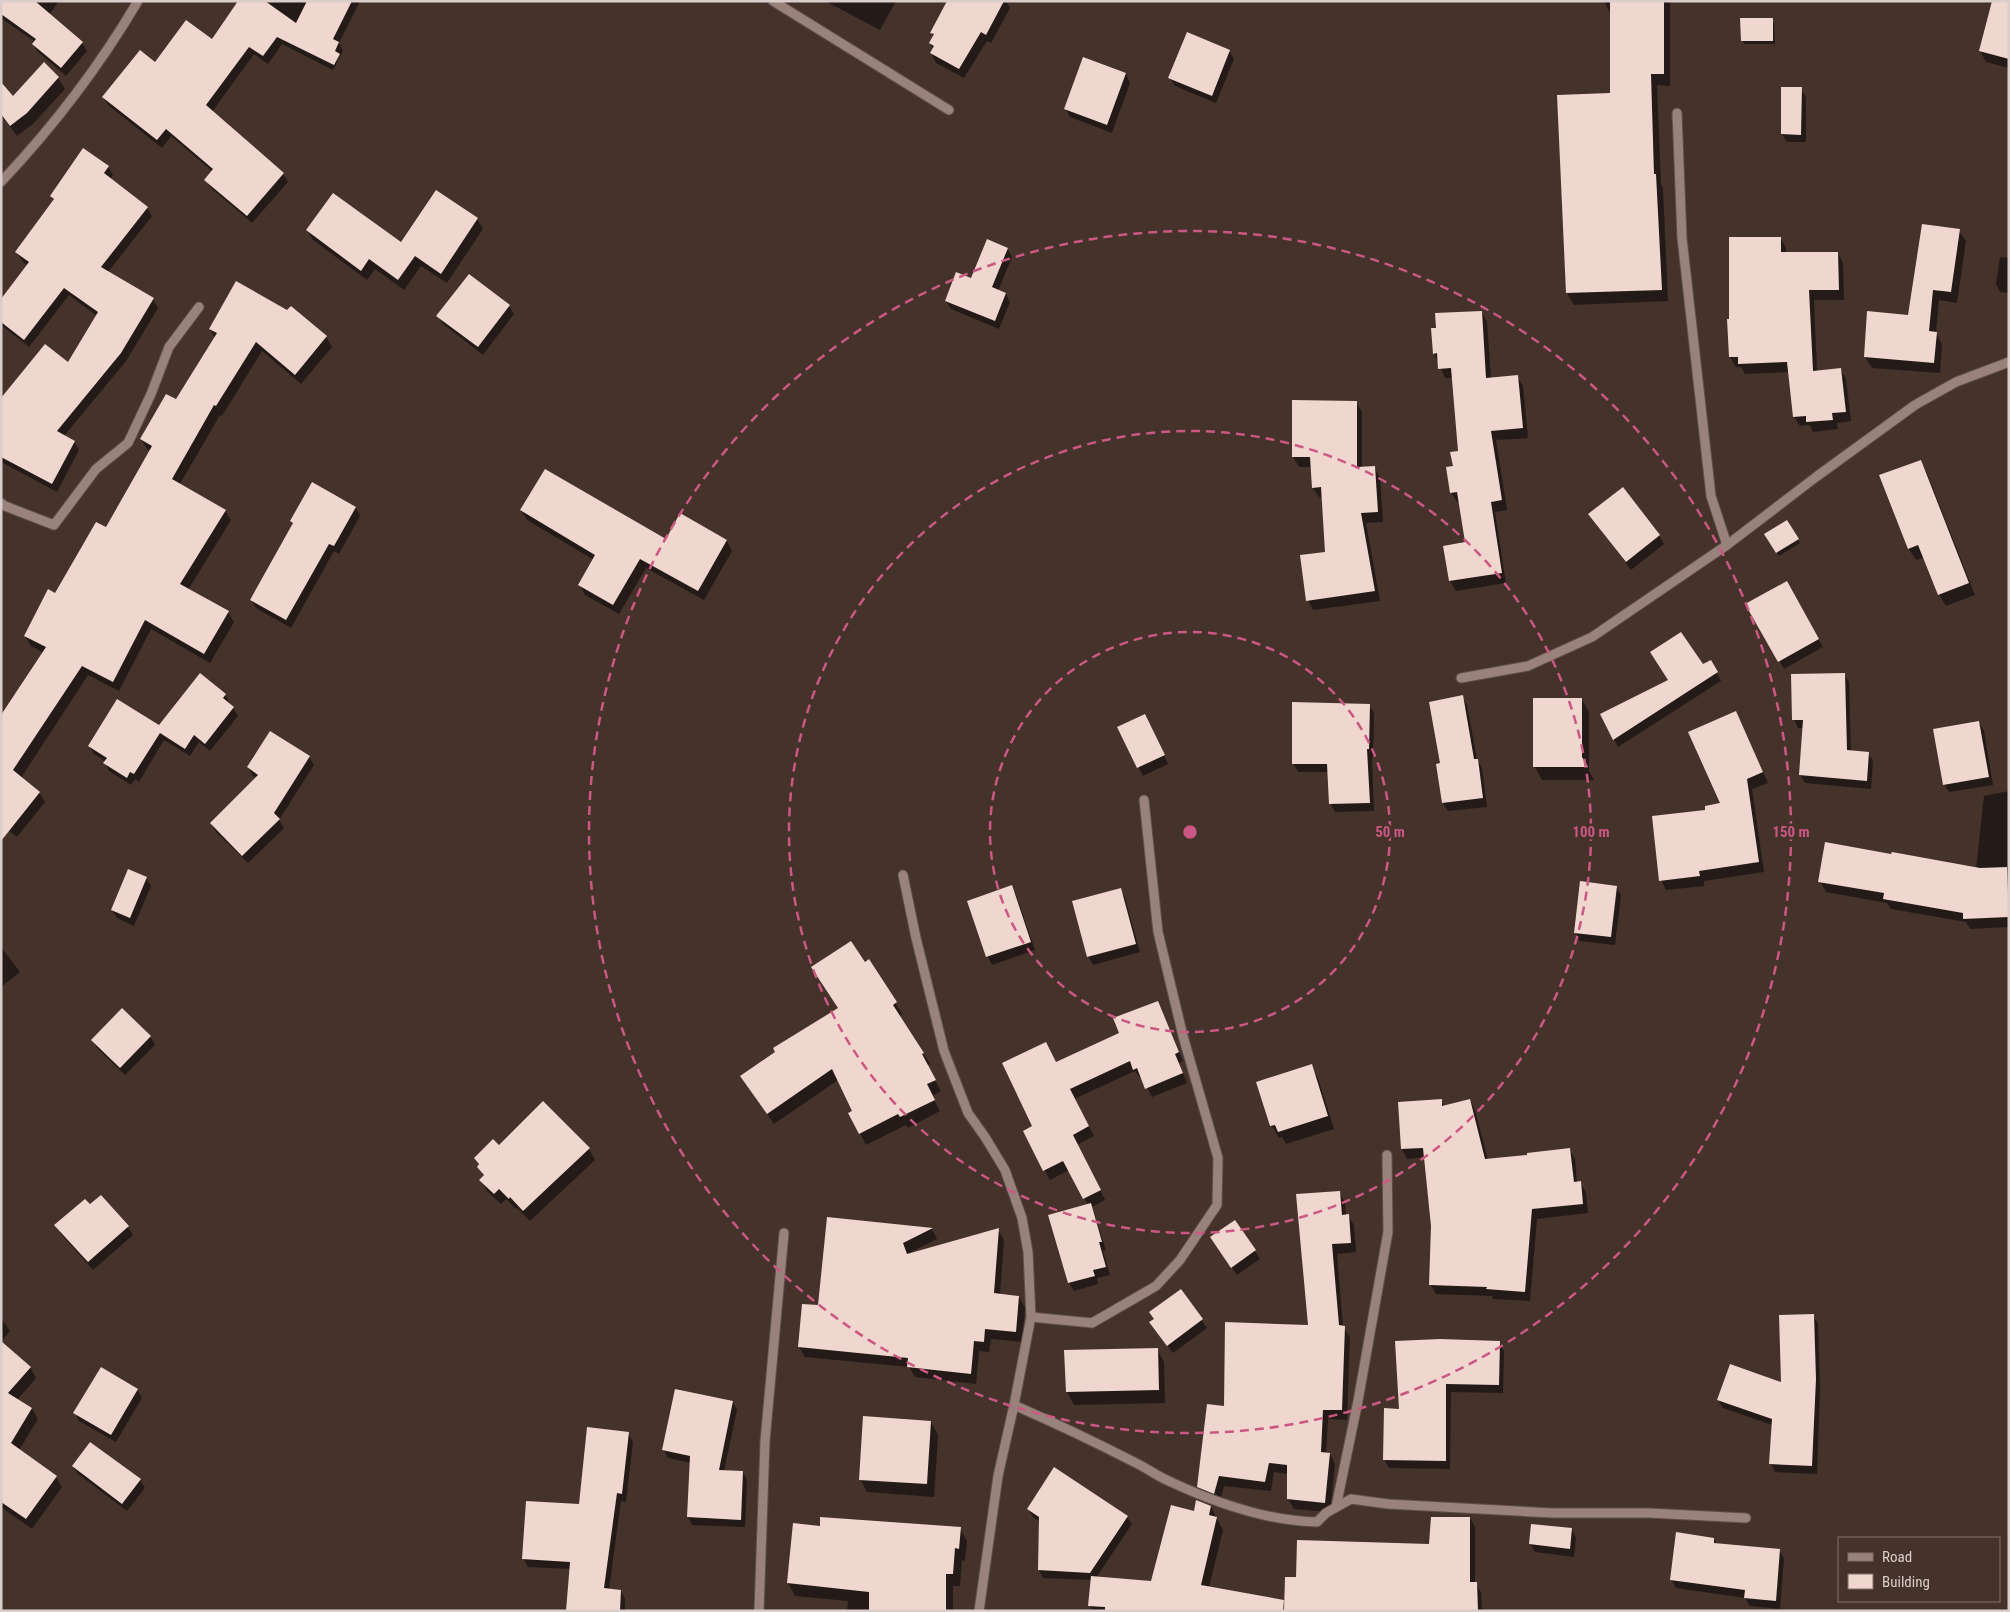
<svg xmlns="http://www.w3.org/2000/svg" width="2010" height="1612" font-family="'Roboto Condensed',sans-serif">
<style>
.shadow{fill:#0007}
.building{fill:#efd6ce}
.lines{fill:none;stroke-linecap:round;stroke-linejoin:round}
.minor-casing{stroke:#604f4b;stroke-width:11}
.minor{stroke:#99827b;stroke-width:9}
.ring{fill:none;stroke:#cb5882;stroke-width:2.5;stroke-dasharray:9 6}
.centre{fill:#cb5882;stroke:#45322b;stroke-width:2.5}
.ring-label{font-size:15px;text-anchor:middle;font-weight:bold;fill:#cb5882;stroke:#45322b;stroke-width:5;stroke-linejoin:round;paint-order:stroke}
</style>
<rect width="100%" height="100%" fill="#45322b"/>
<g class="shadow">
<polygon points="1,1 59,1 49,15 82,43 87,51 66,76 38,52 33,44 35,42 1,18"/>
<polygon points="266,1 360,1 339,43 343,51 333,70 282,44 268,64 254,54 212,112 283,174 288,182 252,223 211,188 206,180 213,172 171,136 162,148 108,105 103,97 164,75"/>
<polygon points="825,1 896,1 880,30"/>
<polygon points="949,1 1006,1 1010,8 991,43 987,41 964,78 936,63 931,53 933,49 930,43 934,37 932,33"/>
<polygon points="1604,1 1680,1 1670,1 1670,86 1657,85 1661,184 1663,188 1668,301 1574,305 1567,293 1611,94 1612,17"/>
<polygon points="2009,1 2009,68 1986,62 1980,51"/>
<polygon points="1772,19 1774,23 1775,44 1744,44 1742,40"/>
<polygon points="1229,51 1234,59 1216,103 1175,86 1170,78"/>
<polygon points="1084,59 1126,74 1130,83 1112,133 1070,117 1065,108"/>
<polygon points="44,64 58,78 65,89 33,124 17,136 1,115 1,84 13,98"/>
<polygon points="1801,89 1806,97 1806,142 1787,142 1782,134"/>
<polygon points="108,167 113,175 110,179 147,208 152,216 108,272 153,299 158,308 126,361 64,436 74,442 79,450 57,492 3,463 1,464 1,423 68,364 97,316 69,295 29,347 1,325 1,301 28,266 22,261 17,253 54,201 51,196"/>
<polygon points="477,219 483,229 447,283 421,266 404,290 375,269 367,280 313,240 307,230 401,244"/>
<polygon points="1959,231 1966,241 1957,303 1939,300 1936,333 1942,344 1940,373 1872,368 1865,357 1909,316"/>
<polygon points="1781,239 1786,248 1786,254 1838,253 1843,263 1844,300 1814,300 1817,371 1840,369 1846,379 1851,421 1837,423 1838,429 1813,432 1810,425 1800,426 1794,417 1789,372 1745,374 1741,367 1736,367 1730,357"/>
<polygon points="1007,248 1012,257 998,291 1006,294 1010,302 999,329 951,309 946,301"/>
<polygon points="2000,257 2009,258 2009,293 2000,292 1996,284"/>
<polygon points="509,306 514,314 483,355 443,324 438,316"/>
<polygon points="1482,312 1487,322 1491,378 1517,376 1523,386 1528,438 1496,440 1507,510 1495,512 1506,583 1456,591 1450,581 1445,547 1466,543 1460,501 1457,502 1451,492 1454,467 1460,452 1453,378 1445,378 1434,353"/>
<polygon points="210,329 326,337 332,347 301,384 262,351 222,416 220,415 180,484 225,511 231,520 188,590 228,612 234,622 210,663 151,629 119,691 88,675 21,778 39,792 45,802 17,837 1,825 1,718 44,653 31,646 25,636 106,529 151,451 147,449 141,439 176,401 215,338"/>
<polygon points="1356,402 1362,412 1362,468 1374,467 1380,477 1383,522 1366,523 1380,601 1313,610 1308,600 1326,553 1323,497 1319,497 1313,488 1312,467 1299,467 1293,457"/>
<polygon points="1920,461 1927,473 1975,595 1946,606 1939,595 1925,557 1916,560 1909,549 1881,476"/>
<polygon points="356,508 360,516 339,554 334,551 291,628 256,608 251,600 293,525 291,521"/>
<polygon points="521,510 666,541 727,541 732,551 704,600 646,568 619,614 585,595 580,585 594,560 527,520"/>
<polygon points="1589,514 1659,535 1664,544 1631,570"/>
<polygon points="1786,522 1800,543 1779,556 1766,535"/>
<polygon points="1786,583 1823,647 1784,669 1747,605"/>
<polygon points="1710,661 1721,681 1618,747 1614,739 1702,665"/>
<polygon points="1844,674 1849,682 1851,752 1868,753 1873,761 1871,789 1805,783 1800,775 1804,728 1798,728 1794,719"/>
<polygon points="200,675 225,695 230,703 229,705 233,708 238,716 210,751 199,742 190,756 164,740 139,782 135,779 131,785 109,771 105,763 106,762 94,754 89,746 160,726"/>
<polygon points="1462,697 1467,705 1477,759 1482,768 1487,807 1448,811 1443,803 1438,765 1442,764"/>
<polygon points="1582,700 1589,712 1589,771 1594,780 1542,780 1535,767"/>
<polygon points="1369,705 1374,713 1373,757 1372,757 1374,811 1335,812 1331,804 1329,772 1298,772 1293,763"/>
<polygon points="1979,722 1984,731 1993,785 1949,792 1944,784"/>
<polygon points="1741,723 1768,783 1752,789 1764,872 1704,881 1704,886 1666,890 1661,880 1707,811 1722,804"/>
<polygon points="1149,724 1168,764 1143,776 1118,728"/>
<polygon points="309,757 314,765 279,820 284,828 248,863 216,832 211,824 257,778 253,776 248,767"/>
<polygon points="2009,791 2009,927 1970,929 1966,922 1891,909 1887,903 1826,892 1820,881 1976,869 1984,796"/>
<polygon points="146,878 151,886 134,926 117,918 112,910"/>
<polygon points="1011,887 1016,895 1035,950 992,965 988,957 968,902"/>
<polygon points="1616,887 1621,895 1615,945 1580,941 1575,933"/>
<polygon points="1120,890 1125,898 1140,952 1093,965 1088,956"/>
<polygon points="1,947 20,972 1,987"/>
<polygon points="869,961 902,1014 899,1016 930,1064 927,1066 941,1091 932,1096 940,1111 908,1128 906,1125 866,1145 850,1114 854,1112 838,1080 774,1124 748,1087 839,1009 864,964"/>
<polygon points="1158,1002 1183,1061 1179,1063 1187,1083 1152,1097 1142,1077 1140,1078 1135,1071 1074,1099 1094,1136 1077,1145 1105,1200 1092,1207 1106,1250 1103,1251 1110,1275 1097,1278 1098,1284 1074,1291 1069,1283 1088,1205 1069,1170 1050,1180 1024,1132 1034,1127 1056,1063 1120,1033"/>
<polygon points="150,1036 155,1045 125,1075 97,1048 93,1040"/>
<polygon points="1311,1066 1318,1078 1334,1129 1286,1144 1282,1137 1279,1138 1272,1126 1258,1083"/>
<polygon points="1470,1100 1475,1110 1488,1160 1529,1156 1569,1149 1575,1159 1577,1183 1580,1183 1586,1192 1588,1213 1537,1219 1530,1301 1493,1299 1492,1296 1436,1294 1430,1284 1432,1226 1425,1157 1407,1159 1402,1149 1441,1101 1445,1107"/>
<polygon points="499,1146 589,1149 595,1160 530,1221 517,1208 516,1209 506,1199 501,1204 487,1191 481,1180 484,1177 476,1158"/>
<polygon points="1339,1192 1345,1202 1346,1216 1348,1215 1354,1225 1356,1252 1337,1254 1343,1327 1350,1337 1347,1420 1328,1419 1326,1454 1330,1454 1335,1464 1330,1512 1294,1509 1288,1499 1288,1474 1274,1472 1271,1491 1224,1486 1220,1503 1204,1496 1199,1486 1225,1408 1309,1327"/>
<polygon points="90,1206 128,1227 133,1235 93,1270 61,1234 56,1225"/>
<polygon points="829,1219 932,1229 937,1239 907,1254 998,1230 1004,1240 1000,1295 1019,1297 1025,1308 1022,1342 991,1339 989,1352 979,1351 976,1384 915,1377 909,1367 805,1357 799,1347 820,1307"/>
<polygon points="1235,1221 1260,1259 1237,1275 1216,1245"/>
<polygon points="1180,1291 1207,1328 1173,1353 1156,1330"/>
<polygon points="1813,1315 1818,1324 1820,1388 1817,1474 1775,1472 1771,1464 1772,1425 1723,1408 1718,1400 1783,1383"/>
<polygon points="1,1318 10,1331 1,1342"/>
<polygon points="1499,1342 1504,1351 1503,1393 1451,1392 1450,1469 1389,1468 1384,1459 1400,1410"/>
<polygon points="1,1343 30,1367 36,1378 17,1400 32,1409 38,1419 19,1450 56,1477 62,1487 32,1529 1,1507"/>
<polygon points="1157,1349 1164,1362 1165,1403 1074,1405 1067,1392 1066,1351"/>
<polygon points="137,1389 142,1398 116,1442 79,1421 75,1413"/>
<polygon points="733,1402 737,1410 724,1471 743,1472 747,1480 745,1527 692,1525 688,1517 691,1463 668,1458 664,1450"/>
<polygon points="931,1422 938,1435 934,1497 867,1492 860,1479"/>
<polygon points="628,1433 633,1442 626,1502 621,1501 609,1590 621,1591 625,1599 625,1611 568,1611 570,1569 528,1567 523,1558 580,1506"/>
<polygon points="73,1466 140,1480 145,1488 127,1511 78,1474"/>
<polygon points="1211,1507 1223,1530 1209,1587 1251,1611 1093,1611 1090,1606 1092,1580 1043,1578 1039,1570 1040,1522 1033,1517 1028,1509 1127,1517 1132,1524 1096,1578 1152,1582 1195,1513"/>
<polygon points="1470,1518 1475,1527 1475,1583 1481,1592 1482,1611 1286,1611 1297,1578 1430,1545"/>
<polygon points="821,1527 960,1528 967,1541 965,1561 962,1560 960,1586 953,1586 953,1611 847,1611 848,1601 795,1596 788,1583"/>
<polygon points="1572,1530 1576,1538 1574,1557 1535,1552 1530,1544"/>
<polygon points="1714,1539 1717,1544 1779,1550 1784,1558 1780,1609 1750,1606 1745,1598 1676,1588 1671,1579"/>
</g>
<g class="building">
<polygon points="1,1 35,1 83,42 61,68 32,44 36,39 1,14"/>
<polygon points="238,1 265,1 296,23 307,1 352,1 333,39 339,42 335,51 340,54 334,65 277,37 263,56 249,47 206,105 284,173 247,216 204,180 213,169 166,129 157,140 102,97 140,50 155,62 186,20 212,39"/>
<polygon points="947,1 1004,1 986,35 981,32 959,69 930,53 934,46 929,43 934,34 930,33"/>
<polygon points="1610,1 1664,1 1664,74 1651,74 1654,174 1656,174 1662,290 1566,293 1557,95 1610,93"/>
<polygon points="1992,1 2009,1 2009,59 1979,51"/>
<polygon points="1740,18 1773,18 1773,41 1741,41"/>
<polygon points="1187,32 1230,50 1212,96 1168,78"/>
<polygon points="1083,57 1126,73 1107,125 1064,109"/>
<polygon points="44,62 59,77 27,113 10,126 1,114 1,82 13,96"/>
<polygon points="1781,87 1802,87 1801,135 1781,134"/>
<polygon points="83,148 109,166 104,173 148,207 101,267 154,298 121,353 57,431 75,441 52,484 1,457 1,398 45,344 68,362 98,312 64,288 24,340 1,322 1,299 29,262 15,252 54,199 50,196"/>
<polygon points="436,190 478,218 441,274 415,256 398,280 369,259 361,271 306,230 333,193 401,242"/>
<polygon points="1922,224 1960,229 1951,292 1933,290 1929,331 1937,332 1934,363 1864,357 1867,311 1908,315"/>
<polygon points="1729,237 1781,237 1781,252 1838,252 1839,290 1809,290 1813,371 1841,368 1846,412 1832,413 1833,420 1806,422 1806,416 1793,417 1787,362 1738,364 1738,357 1729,357 1727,319 1729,319"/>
<polygon points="987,239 1008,248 992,287 1006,293 995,321 945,301 956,272 971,278"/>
<polygon points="469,274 510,305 478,347 436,316"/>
<polygon points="236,281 287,310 291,306 327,336 295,375 256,342 216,406 214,405 172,479 226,510 180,584 229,611 204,654 145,620 113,682 82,666 13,770 40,792 1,841 1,715 46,647 24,636 48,589 55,593 96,522 106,527 152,446 140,439 166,394 176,399 217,333 209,329"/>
<polygon points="1482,311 1486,378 1518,375 1523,428 1491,431 1502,500 1491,502 1502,573 1449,581 1443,546 1465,542 1457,492 1450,493 1446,467 1453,466 1450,452 1458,451 1451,368 1438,369 1437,353 1433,354 1431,328 1436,328 1435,313"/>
<polygon points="1292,400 1357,401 1357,467 1375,466 1378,512 1361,513 1375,591 1306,601 1300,555 1325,552 1321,487 1312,488 1310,457 1292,457"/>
<polygon points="1921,460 1969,583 1938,595 1918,545 1908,549 1879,475"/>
<polygon points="545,469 666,539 680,513 727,540 698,591 640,559 613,605 578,585 595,555 520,510"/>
<polygon points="312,482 356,507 334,546 329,544 286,620 250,600 293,523 290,521"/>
<polygon points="1623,487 1660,535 1626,562 1588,514"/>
<polygon points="1787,520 1799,539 1776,553 1764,534"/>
<polygon points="1787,581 1819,639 1778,662 1745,604"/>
<polygon points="1681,632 1703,664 1711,660 1718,672 1613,740 1600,714 1668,680 1650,652"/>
<polygon points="200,673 226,694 223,698 234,707 205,744 194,735 185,749 160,733 134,774 130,772 127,778 103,763 107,758 88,746 117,699 159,725"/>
<polygon points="1845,673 1847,750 1869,752 1867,781 1799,775 1803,720 1792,720 1791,674"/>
<polygon points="1463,695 1474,759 1478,759 1483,798 1442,803 1436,764 1440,763 1429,702"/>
<polygon points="1533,698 1582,698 1582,757 1588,767 1533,767"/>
<polygon points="1292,702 1370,704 1369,749 1367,749 1370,803 1329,804 1327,764 1292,764"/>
<polygon points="1736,711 1763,772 1747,779 1759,862 1699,871 1700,876 1659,881 1652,816 1705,810 1705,806 1720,803 1688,732"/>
<polygon points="1145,714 1165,755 1137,768 1117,727"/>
<polygon points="1979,721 1989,777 1943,785 1933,729"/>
<polygon points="270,731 310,756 274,813 280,819 242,856 210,823 258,775 247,767"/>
<polygon points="1825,842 1891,854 1892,852 1980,868 2007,867 2009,917 1963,919 1963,913 1883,899 1884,893 1818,882"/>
<polygon points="128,869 147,877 130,918 111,910"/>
<polygon points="1580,881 1617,886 1611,937 1574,933"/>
<polygon points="1012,885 1031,942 986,957 967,901"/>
<polygon points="1121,888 1136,944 1087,957 1072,901"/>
<polygon points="851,941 865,962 869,959 897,1002 893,1005 924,1053 922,1054 936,1080 927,1084 935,1100 900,1117 898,1114 859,1134 848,1113 852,1111 832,1069 767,1114 740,1076 775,1052 773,1048 838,1008 811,967"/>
<polygon points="1158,1001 1179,1052 1175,1054 1183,1073 1145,1089 1137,1068 1133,1070 1130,1061 1070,1089 1089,1126 1073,1135 1101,1190 1083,1199 1063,1161 1043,1171 1023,1131 1032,1126 1002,1063 1046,1042 1056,1062 1119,1033 1113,1018"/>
<polygon points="122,1008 151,1036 120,1068 91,1040"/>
<polygon points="1312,1064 1328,1116 1278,1132 1275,1125 1270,1126 1256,1082"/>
<polygon points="1442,1099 1442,1106 1470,1099 1485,1159 1527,1155 1527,1153 1570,1148 1574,1182 1581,1181 1583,1204 1532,1209 1525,1292 1486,1289 1487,1287 1429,1285 1431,1226 1423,1148 1401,1149 1398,1102"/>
<polygon points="543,1101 590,1148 523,1211 510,1197 509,1199 499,1189 494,1194 479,1180 484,1175 477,1167 479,1164 474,1158 493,1139 499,1145"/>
<polygon points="1340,1191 1342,1215 1349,1214 1351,1243 1332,1244 1339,1325 1345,1326 1342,1410 1323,1410 1321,1452 1330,1453 1325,1503 1287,1499 1287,1465 1269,1463 1265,1482 1219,1476 1214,1494 1197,1487 1207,1404 1224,1406 1225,1322 1308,1325 1296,1194"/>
<polygon points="101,1195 129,1226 88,1262 54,1225 85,1199 90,1204"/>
<polygon points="1091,1203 1102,1242 1099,1242 1106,1267 1093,1270 1095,1276 1068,1283 1048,1215"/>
<polygon points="827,1217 933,1228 903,1243 907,1254 999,1228 994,1293 1019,1296 1016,1332 985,1329 984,1342 974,1341 971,1374 907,1367 908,1358 798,1347 802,1304 818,1305"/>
<polygon points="1235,1220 1256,1250 1231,1268 1210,1237"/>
<polygon points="1181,1289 1203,1319 1167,1346 1149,1322 1154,1319 1149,1312"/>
<polygon points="1814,1314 1816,1379 1812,1466 1769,1464 1772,1419 1717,1400 1730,1364 1781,1382 1779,1315"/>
<polygon points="1440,1339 1500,1341 1499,1385 1446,1384 1446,1461 1383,1460 1384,1408 1399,1409 1395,1341"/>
<polygon points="1,1341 31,1367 8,1393 32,1408 11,1443 57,1476 26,1519 1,1502"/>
<polygon points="1158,1348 1159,1390 1066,1392 1064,1350"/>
<polygon points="101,1367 138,1389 111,1435 73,1413"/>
<polygon points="675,1389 733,1401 719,1470 743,1471 741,1520 687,1517 690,1456 662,1450"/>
<polygon points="863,1416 931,1421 927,1484 859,1480"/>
<polygon points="587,1427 629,1432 622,1494 617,1493 604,1588 621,1590 620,1611 566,1611 570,1562 522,1559 526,1501 579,1504"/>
<polygon points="90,1442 141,1479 122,1504 72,1466"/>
<polygon points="1054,1467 1128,1516 1090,1573 1038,1570 1039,1517 1027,1509"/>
<polygon points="1196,1500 1211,1506 1209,1515 1217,1517 1201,1585 1284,1600 1283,1611 1105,1611 1105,1607 1088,1606 1091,1576 1151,1581 1171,1505 1194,1511"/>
<polygon points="820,1517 961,1527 959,1549 955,1548 953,1574 946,1574 946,1611 869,1611 869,1592 787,1583 793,1523 820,1526"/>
<polygon points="1431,1517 1470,1517 1470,1582 1477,1582 1478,1611 1284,1611 1285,1577 1296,1577 1297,1540 1429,1544"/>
<polygon points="1531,1524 1572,1528 1570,1549 1529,1544"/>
<polygon points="1676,1532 1714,1538 1714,1543 1780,1549 1776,1601 1744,1598 1745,1590 1670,1580"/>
</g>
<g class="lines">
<g class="minor-casing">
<g id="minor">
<polyline points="773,1 949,110"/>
<polyline points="1677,113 1682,238 1711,496 1727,545"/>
<path d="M1 182C54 126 99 67 138 1"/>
<polyline points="1,503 5,506 54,525 96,469 128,443 151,394 169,347 199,307"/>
<polyline points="1461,678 1528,666 1592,637 1727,545 1816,477 1915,405 1956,382 2009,362"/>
<polyline points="903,875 916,938 944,1051 968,1113 985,1137 1005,1170 1022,1218 1028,1252 1031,1317 1014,1405 998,1476 979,1611"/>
<polyline points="1031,1317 1092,1323 1156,1286 1180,1260 1217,1205 1218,1158 1183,1036 1158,932 1144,800"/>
<path d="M1014 1405C1055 1423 1095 1442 1134 1462 1147 1468 1158 1477 1171 1482 1216 1503 1266 1521 1317 1522L1326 1513 1351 1499 1388 1504 1552 1513H1649L1746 1518"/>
<polyline points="1336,1507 1358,1401 1388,1232 1387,1155"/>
<polyline points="759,1611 765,1441 784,1233"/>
</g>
</g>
<use href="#minor" class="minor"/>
</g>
<g class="ring">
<circle cx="1190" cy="832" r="200"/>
<circle cx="1190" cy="832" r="401"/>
<circle cx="1190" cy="832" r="601"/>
</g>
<circle cx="1190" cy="832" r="8" class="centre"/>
<g class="ring-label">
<text x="1390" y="837">50 m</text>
<text x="1591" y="837">100 m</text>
<text x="1791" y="837">150 m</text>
</g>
<rect width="2010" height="1612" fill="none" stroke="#dbceca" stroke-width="5"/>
<rect x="1838" y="1537" width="162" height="65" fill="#45322b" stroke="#81706b"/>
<rect x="1848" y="1553" width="25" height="8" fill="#99827b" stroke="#81706b"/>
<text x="1882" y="1562" font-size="15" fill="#dbceca">Road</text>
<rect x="1848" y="1574" width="25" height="15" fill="#efd6ce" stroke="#81706b"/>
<text x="1882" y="1587" font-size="15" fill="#dbceca">Building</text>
</svg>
